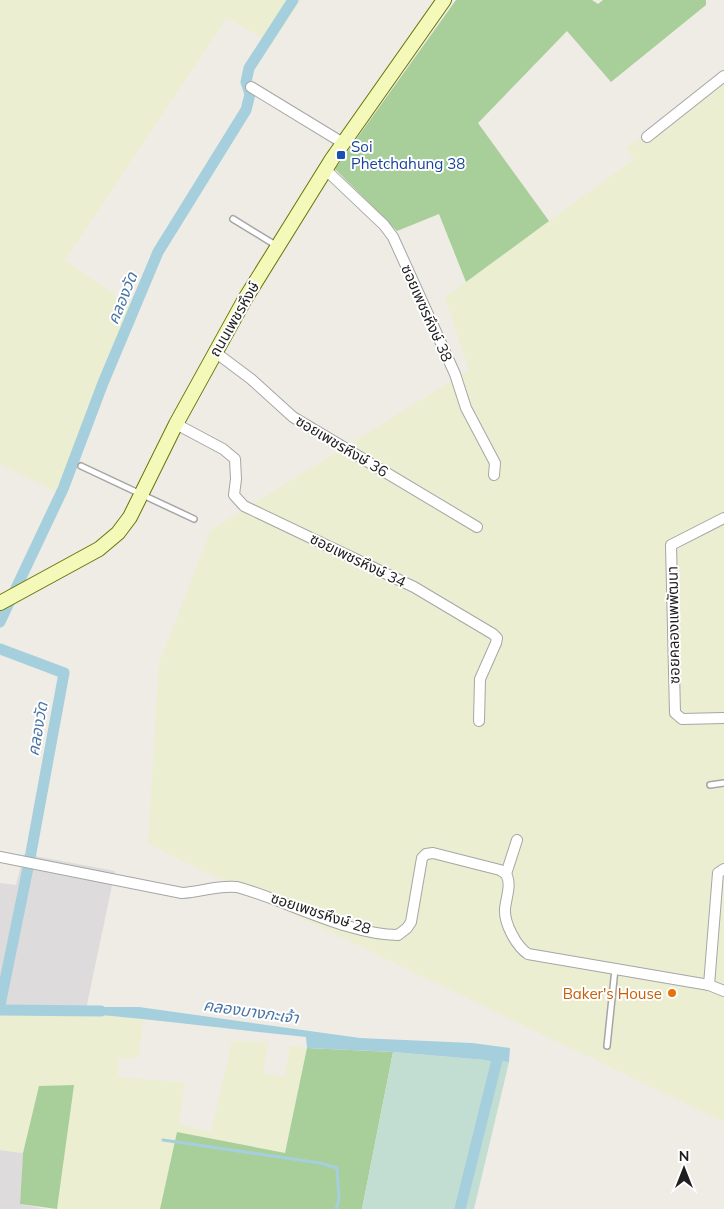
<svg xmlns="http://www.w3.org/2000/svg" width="724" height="1209" font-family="Mulish,'Noto Sans Thai',sans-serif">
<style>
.residential{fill:#dddbdb}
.farmland{fill:#ebeed0}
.forest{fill:#a8ce9a}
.wetland{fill:#c2ddd1}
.water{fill:#a5cfdd}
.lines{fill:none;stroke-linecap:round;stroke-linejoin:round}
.stream{stroke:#a5cfdd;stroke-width:3}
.canal{stroke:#a5cfdd;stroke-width:11}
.lane-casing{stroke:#a6a6a6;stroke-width:8}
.street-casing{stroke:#a6a6a6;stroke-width:12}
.secondary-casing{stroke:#667506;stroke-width:16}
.lane{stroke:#fff;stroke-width:5}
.street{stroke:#fff;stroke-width:10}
.secondary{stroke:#f4f9b9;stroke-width:14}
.transit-dot{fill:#1a4fb4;stroke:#fff;stroke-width:2}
.food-dot{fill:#e8710a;stroke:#fff;stroke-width:2}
.labels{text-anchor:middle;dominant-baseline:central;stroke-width:4;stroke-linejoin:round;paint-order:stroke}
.transit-label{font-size:15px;fill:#164399;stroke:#fff;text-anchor:start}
.street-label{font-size:15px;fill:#1f1f1f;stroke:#fff}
.food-label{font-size:15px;fill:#c56008;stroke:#fff;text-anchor:end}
.water-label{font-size:16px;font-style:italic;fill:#4875a6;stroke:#fff}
</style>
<rect width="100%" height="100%" fill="#efece5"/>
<g class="residential">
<polygon points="24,854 115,871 85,1014 0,1008 0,883 16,885"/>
<polygon points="0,1150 23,1153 20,1204 45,1209 0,1209"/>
</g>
<g class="farmland">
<polygon points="0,0 301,0 272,44 227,18 65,260 136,309 59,493 0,464"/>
<polygon points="724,78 724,1122 148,844 159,663 211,530 469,370 445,297 634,159 626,148"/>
<polygon points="0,1008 143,1018 139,1058 119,1058 117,1077 185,1082 179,1124 211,1132 232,1041 268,1042 263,1074 285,1076 290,1046 307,1048 285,1153 177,1132 160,1209 57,1209 73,1086 39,1086 23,1153 0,1150"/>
</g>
<g class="forest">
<polygon points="456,0 592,0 598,4 603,0 706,0 706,5 611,82 567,31 478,123 549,221 466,282 439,214 397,231 335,169"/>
<polygon points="307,1048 393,1052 362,1209 160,1209 177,1132 285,1153"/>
<polygon points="74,1085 57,1209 20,1204 23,1153 39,1086"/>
</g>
<polygon class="wetland" points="393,1052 509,1062 474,1209 362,1209"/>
<path class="water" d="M87 1007H139L360 1038 472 1043 510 1048 509 1062 393 1052 307 1048 306 1037C232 1030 159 1019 85 1014Z"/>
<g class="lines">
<polyline class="stream" points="163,1140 320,1163 337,1168 339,1200 336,1209"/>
<g class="canal">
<polyline points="0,622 63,489 103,383 158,252 246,110 250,94 246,82 249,68 293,0"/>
<polyline points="0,649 64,673 30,858"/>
<polyline points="0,1005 28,868"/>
<polyline points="0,1010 101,1011"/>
<polyline points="460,1209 498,1056 489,1055"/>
</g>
<g class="lane-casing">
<g id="lane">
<polyline points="233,219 277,246"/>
<polyline points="81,466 194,519"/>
<polyline points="710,785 724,783"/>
<polyline points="607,1046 615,969"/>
</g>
</g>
<g class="street-casing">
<g id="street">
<polyline points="251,87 343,143"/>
<polyline points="647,137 724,76"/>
<polyline points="326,170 384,225 393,237 455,374 466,408 495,463 494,475"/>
<polyline points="215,352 251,379 293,417 477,527"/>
<polyline points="176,424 223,449 235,459 236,479 234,495 244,506 414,587 493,634 497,638 496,643 480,679 479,721"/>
<polyline points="724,518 671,545 675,713 682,719 724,718"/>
<path d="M0 857 182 893C201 892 217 885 237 887 286 900 348 935 398 935L407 928 411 922 422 858 426 854 433 853 500 870 506 874C512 885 506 897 505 909 504 923 516 946 528 954L709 985 724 991"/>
<polyline points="506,874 517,840"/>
<polyline points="709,985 718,873 724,869"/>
</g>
</g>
<g class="secondary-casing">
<polyline id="secondary" points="0,603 99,549 118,533 130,517 176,424 245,299 332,159 444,0"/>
</g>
<use href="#lane" class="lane"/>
<use href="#street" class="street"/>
<use href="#secondary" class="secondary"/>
</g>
<rect class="transit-dot" x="336" y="150" width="10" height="10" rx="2.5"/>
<circle class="food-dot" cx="672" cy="993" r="5"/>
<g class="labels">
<g class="transit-label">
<text x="351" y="146">Soi<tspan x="351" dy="17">Phetchahung 38</tspan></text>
</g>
<g class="street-label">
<text transform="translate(427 313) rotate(66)">ซอยเพชรหึงษ์ 38</text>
<text transform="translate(234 319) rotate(-60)">ถนนเพชรหึงษ์</text>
<text transform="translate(342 446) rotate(31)">ซอยเพชรหึงษ์ 36</text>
<text transform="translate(358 560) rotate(26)">ซอยเพชรหึงษ์ 34</text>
<text transform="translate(673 625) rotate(-91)">ซอยคลองแพพัฒนา</text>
<text transform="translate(321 913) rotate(18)">ซอยเพชรหึงษ์ 28</text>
</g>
<g class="food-label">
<text x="662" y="993">Baker's House</text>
</g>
<g class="water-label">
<text transform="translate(122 298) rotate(-68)">คลองวัด</text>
<text transform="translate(37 729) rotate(-80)">คลองวัด</text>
<text transform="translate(251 1011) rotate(8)">คลองบางกะเจ้า</text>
</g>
</g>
<g transform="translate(684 1169)" stroke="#ffffff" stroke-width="4" paint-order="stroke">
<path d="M0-4L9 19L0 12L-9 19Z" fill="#1f1f1f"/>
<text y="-8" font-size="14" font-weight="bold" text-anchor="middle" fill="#1f1f1f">N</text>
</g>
</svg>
